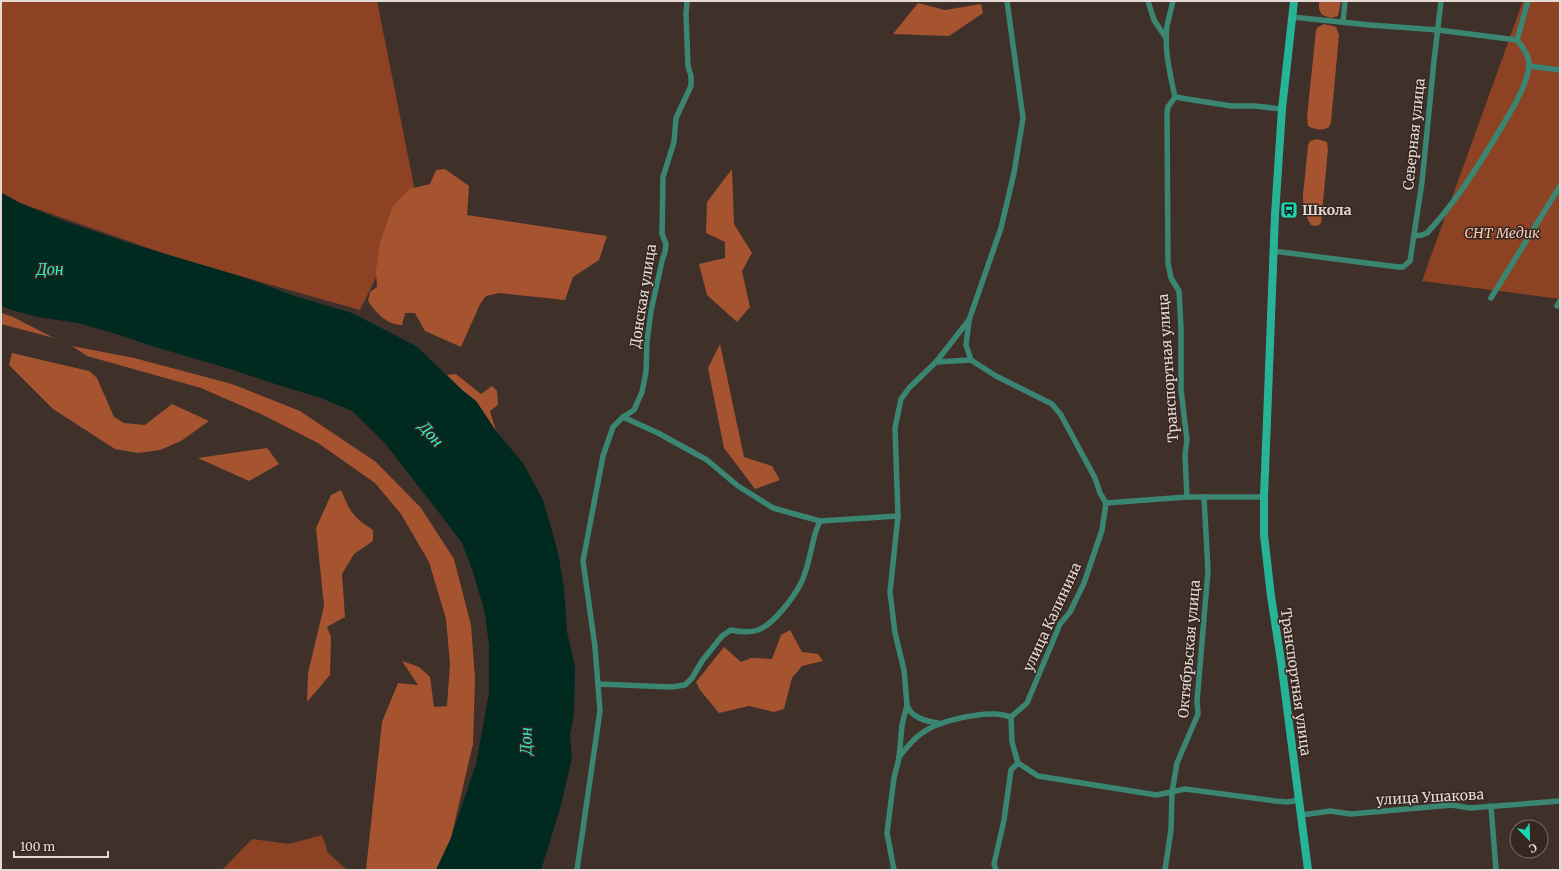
<svg xmlns="http://www.w3.org/2000/svg" width="1561" height="871" font-family="Merriweather,serif">
<style>
.green{fill:#8d4323}
.forest{fill:#a65330}
.water{fill:#002920}
.lines{fill:none;stroke-linecap:round;stroke-linejoin:round}
.street{stroke:#3a8673;stroke-width:5.5}
.secondary{stroke:#27b496;stroke-width:8}
.labels{text-anchor:middle;dominant-baseline:central;stroke-width:3;stroke-linejoin:round;paint-order:stroke}
.street-label{font-size:14px;fill:#e5dad6;stroke:#352620}
.poi-label{font-size:14px;font-weight:bold;fill:#e5dad6;stroke:#352620;text-anchor:start}
.park-label{font-size:14px;font-style:italic;fill:#f9cab7;stroke:#352620}
.water-label{font-size:15px;font-style:italic;fill:#2fe8c2;stroke:#352620}
</style>
<rect width="100%" height="100%" fill="#3f302a"/>
<g class="green">
<polygon points="1,1 377,1 416,196 360,310 177,258 20,203 1,192"/>
<polygon points="1523,1 1560,1 1560,299 1422,281"/>
<polygon points="322,835 328,853 347,870 222,870 252,839 289,844"/>
</g>
<g class="forest">
<polygon points="1319,1 1341,1 1338,16 1331,18 1322,15 1319,9"/>
<polygon points="918,3 945,10 981,4 983,13 949,36 893,34"/>
<path d="M1324 24 1336 27 1339 35 1331 122 1329 127C1322 131 1315 130 1308 126L1307 117 1316 30 1318 27Z"/>
<path d="M1317 139 1327 142 1328 149 1321 223C1318 226 1316 227 1311 225 1305 216 1303 206 1303 195L1308 145 1310 141Z"/>
<path d="M445 169 469 186 467 215 607 236 599 260 573 277 565 300 499 293 486 296 480 304 461 347 425 331 415 313H405L402 325C387 325 376 313 368 301L370 292 377 287 376 271 380 242 393 206 409 189 430 184 436 170Z"/>
<polygon points="732,169 734,224 752,253 742,271 750,307 737,322 707,295 699,264 725,258 725,242 706,233 707,202"/>
<polygon points="1,313 13,317 54,338 1,324"/>
<polygon points="720,344 744,457 772,466 780,480 755,489 724,448 708,368"/>
<polygon points="72,346 134,358 232,384 300,411 376,462 421,508 454,559 471,625 475,678 473,744 451,838 436,870 366,870 382,722 398,683 418,685 402,661 419,667 430,677 434,707 447,706 450,664 446,619 429,562 401,514 375,483 318,443 263,415 201,388 87,356"/>
<polygon points="12,353 89,371 97,378 114,417 124,423 145,425 172,404 209,421 181,441 160,450 138,453 115,449 53,409 9,365"/>
<polygon points="456,374 481,394 492,386 497,391 498,405 490,411 496,431 476,401 462,390 447,375"/>
<polygon points="267,448 279,464 249,481 198,458"/>
<path d="M341 490C351 513 352 516 373 530V541L354 554 342 574 345 617 327 627 331 637 330 675 307 702 308 673 324 606 316 528 331 495Z"/>
<polygon points="790,630 802,652 818,654 823,661 802,666 792,678 784,709 774,712 749,706 719,713 700,690 696,682 724,647 741,662 751,658 772,659 781,635"/>
</g>
<polygon class="water" points="1,193 20,203 61,220 129,243 243,277 298,297 352,313 416,346 462,390 476,401 496,431 523,463 543,500 558,552 564,588 567,632 575,666 574,714 570,736 572,758 560,809 541,870 436,870 451,838 476,764 489,693 489,646 485,613 472,569 462,543 440,514 384,442 352,411 321,398 269,382 227,368 155,347 110,332 78,323 38,317 15,311 1,306"/>
<g class="lines">
<g class="street">
<polyline points="1148,1 1154,20 1166,38"/>
<path d="M1173 1C1171 9 1169 17 1167 26 1164 49 1170 74 1175 97"/>
<polyline points="1292,17 1370,25 1438,30 1517,40"/>
<polyline points="1343,22 1345,1"/>
<polyline points="1529,66 1560,70"/>
<polyline points="1175,97 1168,107 1167,113 1168,263 1171,278 1179,291 1181,328 1181,390 1187,440 1185,455 1187,497"/>
<polyline points="1175,97 1231,106 1255,106 1282,109"/>
<path d="M1414 236 1422 235 1427 233C1455 203 1477 168 1498 133 1508 116 1529 84 1529 64 1529 56 1522 46 1517 40L1528 1"/>
<polyline points="1273,251 1398,267 1403,267 1410,261 1422,182 1434,61 1441,1"/>
<polyline points="1491,298 1560,186"/>
<polyline points="1557,306 1560,301"/>
<polyline points="969,321 966,345 971,360 996,376 1052,404 1061,415 1095,478 1100,493 1106,503 1102,530 1084,583 1070,612 1060,624 1027,703 1011,717"/>
<polyline points="936,362 971,360"/>
<polyline points="623,417 658,433 707,460 738,486 773,508 820,521 898,516"/>
<polyline points="1106,503 1187,497 1264,497"/>
<path d="M598 684 671 687 685 685 692 678 702 661 722 636 731 630C740 632 749 633 758 630 773 625 794 597 801 583 808 569 810 553 814 538 815 532 818 526 820 521"/>
<path d="M907 705C911 718 926 721 938 723"/>
<path d="M899 757C906 748 913 739 922 733 938 721 976 713 996 714 1001 714 1006 716 1011 717L1012 742 1018 763 1038 776 1157 795 1185 789 1275 801 1287 802 1300 800"/>
<polyline points="1491,806 1496,870"/>
<polyline points="1302,815 1330,811 1351,814 1452,805 1470,808 1560,801"/>
<polyline points="577,870 600,711 595,647 583,561 603,456 613,427 623,417 634,410 642,392 646,372 647,342 651,311 662,261 665,252 666,244 662,234 663,177 674,142 676,118 691,86 691,76 688,66 686,14 687,1"/>
<polyline points="894,870 887,833 894,778 899,758 902,725 907,705 904,670 895,633 890,592 898,516 895,428 901,399 909,388 936,362 969,320 1001,228 1014,173 1023,118 1007,1"/>
<polyline points="996,870 994,864 1004,820 1011,770 1018,763"/>
<polyline points="1165,870 1171,830 1172,792 1177,763 1198,714 1197,701 1208,571 1204,497"/>
</g>
<polyline class="secondary" points="1294,1 1282,109 1275,215 1264,497 1264,535 1271,596 1281,661 1308,870"/>
</g>
<defs>
<g id="bus-square" transform="scale(0.9)"><rect x="-9" y="-9" width="18" height="18" rx="4" fill="#1cd5b1" stroke="#352620"/><path d="M-5-6H5V4H4V6H2V4H-2V6H-4V4H-5ZM-3.5-4V0h7V-4ZM-3.5 1.2v1.5H-2V1.2ZM2 1.2v1.5H3.5V1.2Z" fill="#111"/></g>
</defs>
<g fill-rule="evenodd">
<use href="#bus-square" x="1289" y="210"/>
</g>
<g class="labels">
<g class="street-label">
<text transform="translate(1414 134) rotate(-84)">Северная улица</text>
<text transform="translate(643 296) rotate(-81)">Донская улица</text>
<text transform="translate(1168 368) rotate(-94)">Транспортная улица</text>
<text transform="translate(1052 617) rotate(-65)">улица Калинина</text>
<text transform="translate(1189 649) rotate(-85)">Октябрьская улица</text>
<text transform="translate(1296 682) rotate(82)">Транспортная улица</text>
<text transform="translate(1430 797) rotate(-3)">улица Ушакова</text>
</g>
<g class="poi-label">
<text x="1302" y="210">Школа</text>
</g>
<g class="park-label">
<text x="1502" y="233">СНТ Медик</text>
</g>
<g class="water-label">
<text x="50" y="269">Дон</text>
<text transform="translate(431 434) rotate(49)">Дон</text>
<text transform="translate(526 741) rotate(-89)">Дон</text>
</g>
</g>
<rect width="1561" height="871" fill="none" stroke="#e5dad6" stroke-width="4"/>
<g transform="translate(1529 839) rotate(157)"><circle r="19" fill="#352620" stroke="#7b6e69"/>
<path d="M0-3L7 15L0 10L-7 15Z" fill="#1cd5b1"/>
<text y="-6" font-size="11" font-weight="bold" text-anchor="middle" fill="#e5dad6">С</text>
</g>
<path d="M14 851v6h94v-6" fill="none" stroke="#e5dad6" stroke-width="2"/>
<text x="20" y="851" font-size="12" fill="#e5dad6" stroke="#352620" stroke-width="3" paint-order="stroke">100 m</text>
</svg>
